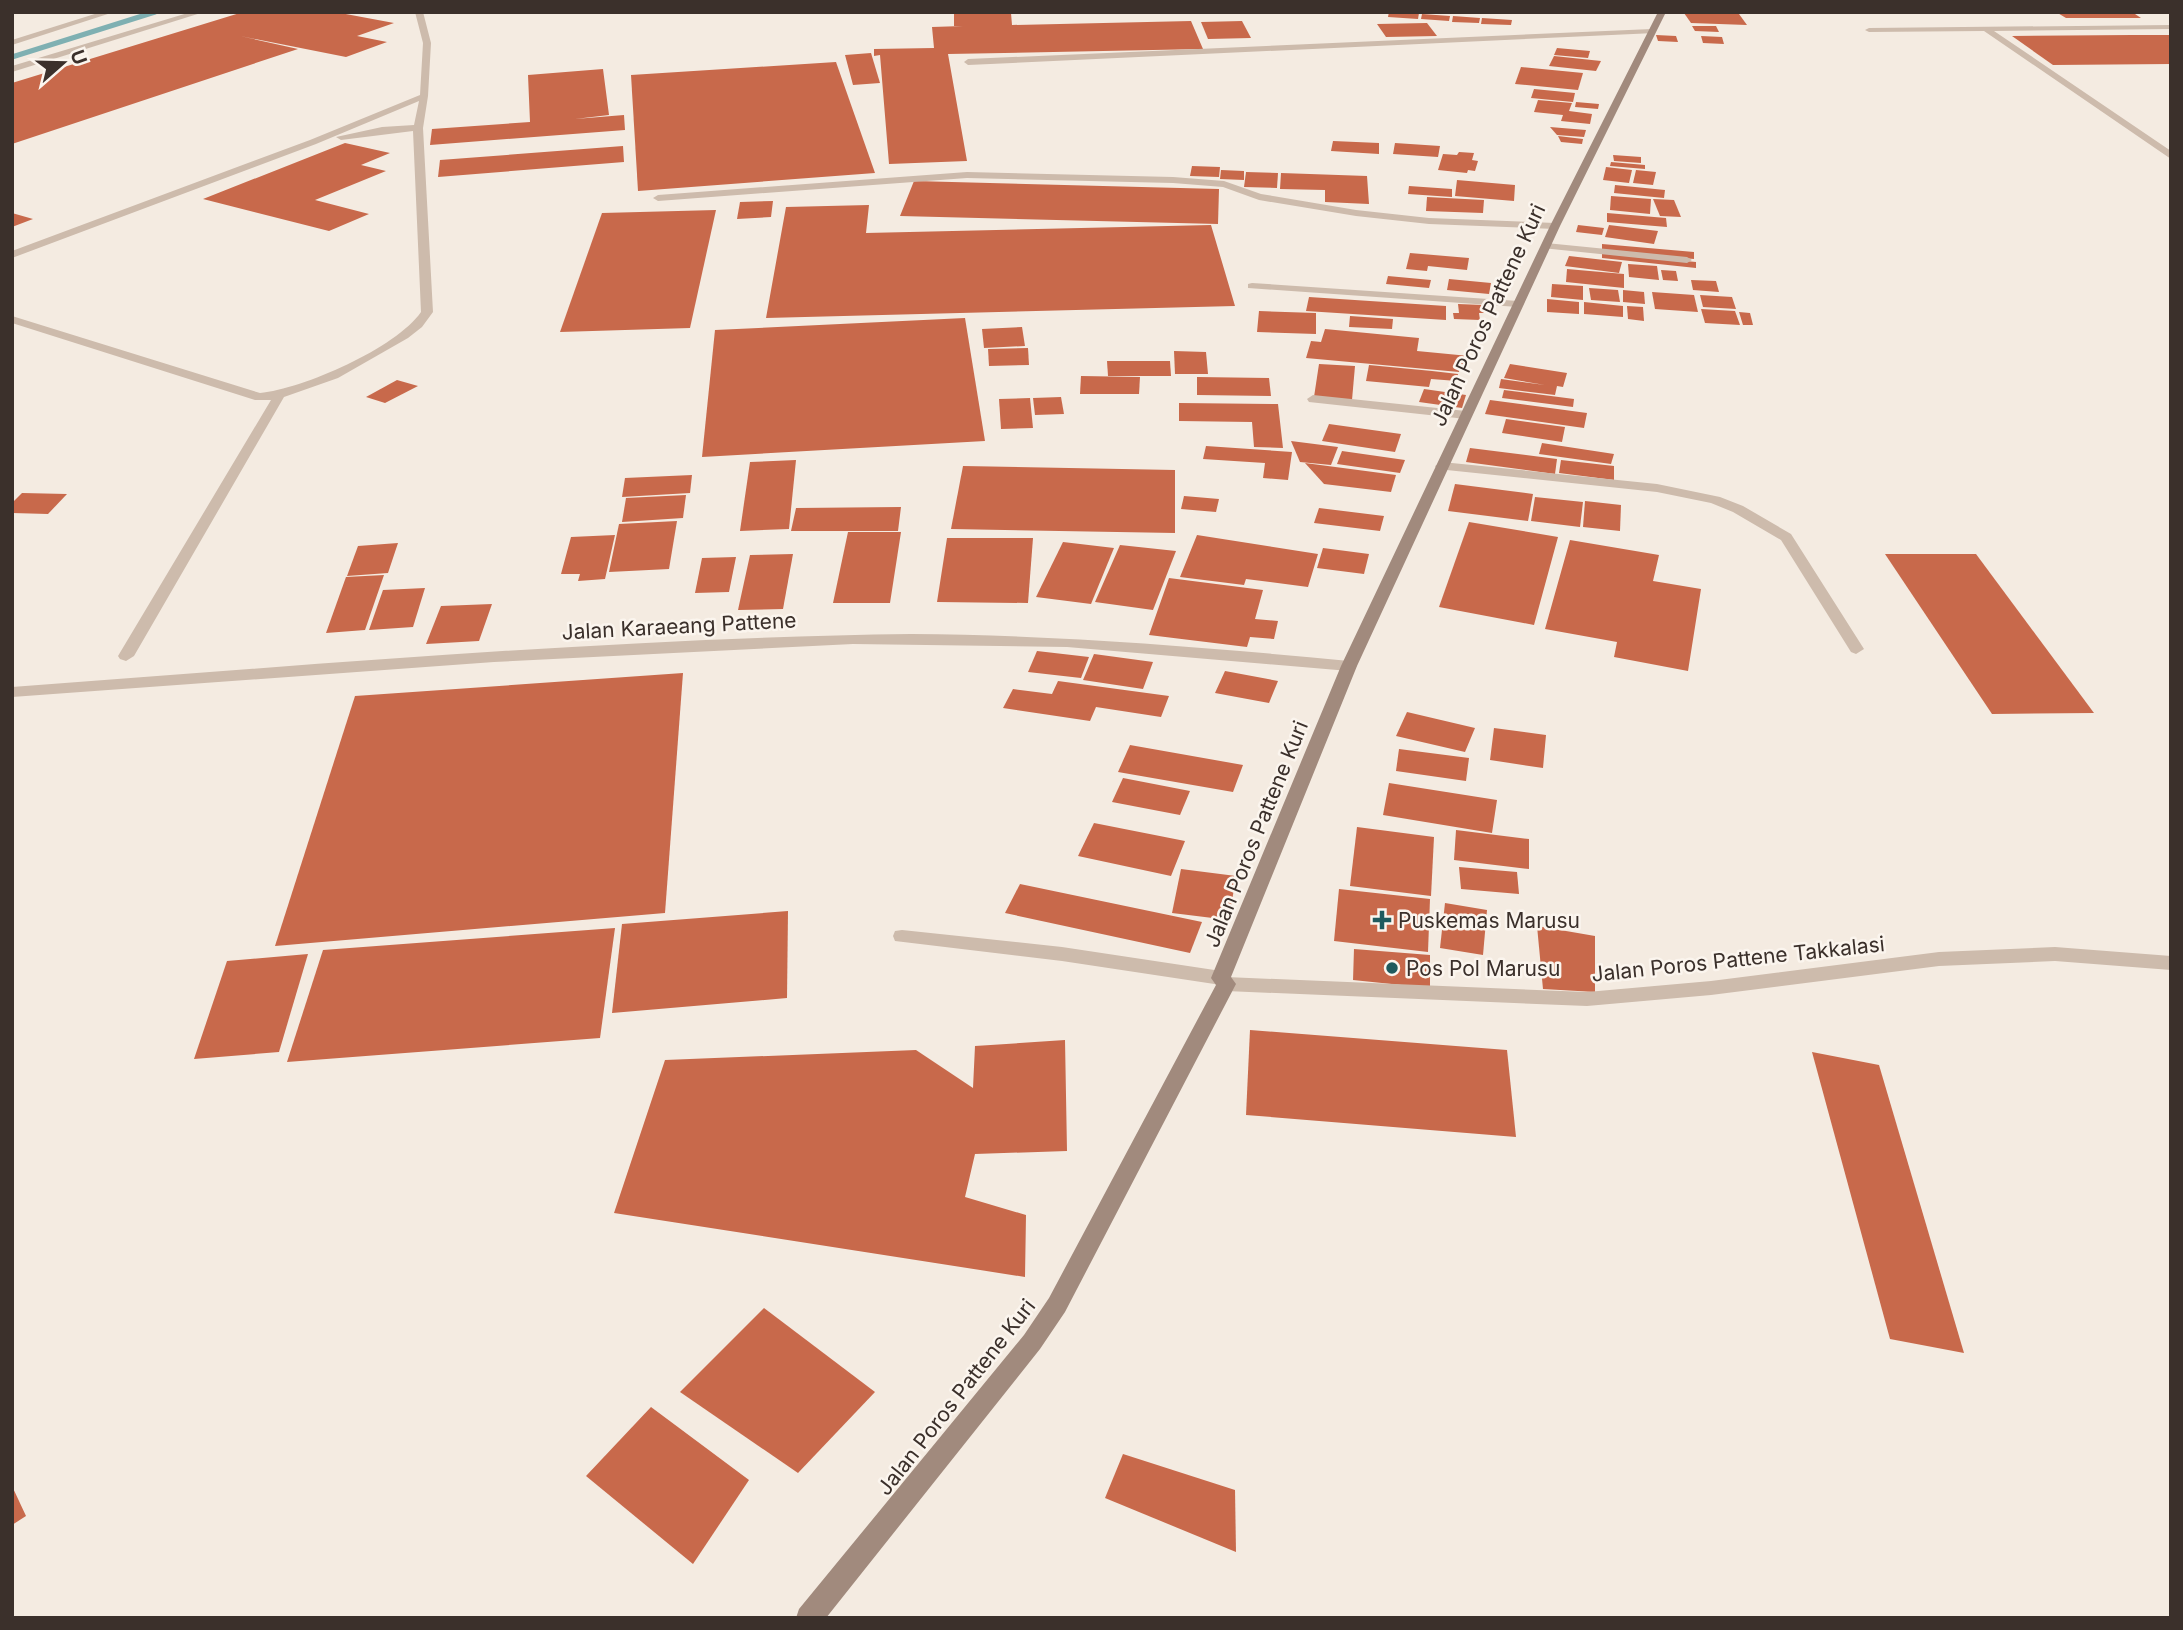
<svg xmlns="http://www.w3.org/2000/svg" width="2183" height="1630" font-family="Inter,sans-serif">
<style>
.lines{fill:none;stroke-linecap:round;stroke-linejoin:round}
.stream{stroke:#7fb0b2;stroke-width:5}
.building{fill:#c8694b}
.lane{fill:#cdbbac;fill-rule:evenodd}
.street{fill:#cdbbac;fill-rule:evenodd}
.secondary{fill:#a18a7d;fill-rule:evenodd}
.poi-dot{fill:#1f5a5e;stroke:#fbf5ee;stroke-width:2.5}
.labels{text-anchor:middle;dominant-baseline:central;stroke-width:5;stroke-linejoin:round;paint-order:stroke}
.street-label{font-size:21px;fill:#3b302b;stroke:#fbf5ee}
.poi-label{font-size:21px;fill:#3b302b;stroke:#fbf5ee;text-anchor:start}
</style>
<rect width="100%" height="100%" fill="#f4ebe1"/>
<g class="lines">
<polyline class="stream" points="12,57 155,12"/>
</g>
<g class="building">
<polygon points="243,12 335,12 394,23 357,36 387,42 346,57 240,36 298,49 12,144 12,83"/>
<polygon points="1389,12 1401,12 1419,13 1418,19 1388,17"/>
<polygon points="2056,12 2132,12 2141,18 2066,18"/>
<polygon points="1011,13 1012,25 1191,21 1203,49 948,54 967,161 889,164 880,55 874,56 874,49 934,48 932,27 963,26 954,26 954,14"/>
<polygon points="1684,13 1739,14 1747,25 1691,23"/>
<polygon points="1422,14 1450,16 1449,21 1421,19"/>
<polygon points="1453,16 1480,18 1479,23 1452,22"/>
<polygon points="1482,18 1512,20 1511,25 1481,24"/>
<polygon points="1242,21 1251,38 1208,39 1201,22"/>
<polygon points="1427,23 1437,36 1386,37 1377,24"/>
<polygon points="1692,26 1716,26 1719,32 1695,31"/>
<polygon points="1656,35 1676,36 1678,42 1658,41"/>
<polygon points="2132,35 2171,35 2171,64 2053,65 2012,36"/>
<polygon points="1701,36 1722,37 1724,44 1703,43"/>
<polygon points="1557,48 1590,51 1588,58 1554,55"/>
<polygon points="871,53 880,83 853,85 845,55"/>
<polygon points="1554,56 1601,61 1596,71 1549,66"/>
<polygon points="836,62 875,173 638,191 631,75"/>
<polygon points="1521,67 1583,73 1578,90 1515,84"/>
<polygon points="603,69 609,115 575,119 624,115 625,130 430,145 432,129 530,122 528,75"/>
<polygon points="1534,89 1575,93 1573,102 1531,98"/>
<polygon points="1538,100 1572,103 1569,111 1592,114 1590,124 1561,121 1563,115 1534,112"/>
<polygon points="1576,102 1599,104 1598,109 1575,107"/>
<polygon points="1550,127 1586,130 1584,137 1557,135"/>
<polygon points="1558,136 1583,139 1582,144 1561,142"/>
<polygon points="1333,141 1379,143 1379,154 1331,151"/>
<polygon points="345,143 390,153 361,165 386,171 315,200 369,214 329,231 203,199"/>
<polygon points="1395,143 1440,146 1438,157 1393,154"/>
<polygon points="623,146 624,162 438,177 440,160"/>
<polygon points="1459,152 1474,153 1472,160 1478,161 1475,171 1468,170 1467,173 1438,170 1443,154 1457,155"/>
<polygon points="1613,155 1641,157 1641,163 1614,161"/>
<polygon points="1611,162 1645,165 1645,169 1610,166"/>
<polygon points="1192,166 1220,167 1219,177 1190,176"/>
<polygon points="1606,167 1632,170 1629,183 1603,180"/>
<polygon points="1221,170 1244,171 1244,180 1220,179"/>
<polygon points="1636,170 1656,172 1653,185 1633,183"/>
<polygon points="1246,172 1278,173 1277,188 1244,187"/>
<polygon points="1281,173 1367,176 1369,204 1325,202 1325,190 1280,189"/>
<polygon points="1457,180 1515,185 1514,201 1455,196"/>
<polygon points="914,181 1219,189 1218,224 900,216"/>
<polygon points="1615,185 1665,190 1664,198 1614,193"/>
<polygon points="1409,186 1452,189 1452,197 1408,194"/>
<polygon points="1611,196 1651,199 1650,214 1610,210"/>
<polygon points="1427,197 1484,200 1483,213 1426,211"/>
<polygon points="1653,199 1674,200 1681,217 1660,216"/>
<polygon points="773,201 771,217 737,219 740,202"/>
<polygon points="869,205 866,233 1211,225 1235,306 766,318 786,207"/>
<polygon points="716,210 690,328 560,332 602,213"/>
<polygon points="12,213 33,219 12,227"/>
<polygon points="1607,213 1666,218 1667,227 1607,222"/>
<polygon points="1578,225 1604,228 1602,235 1576,232"/>
<polygon points="1609,225 1658,231 1654,244 1605,237"/>
<polygon points="1602,244 1694,252 1694,259 1602,251"/>
<polygon points="1410,253 1469,258 1467,270 1428,266 1427,271 1406,269"/>
<polygon points="1602,253 1696,262 1696,268 1602,258"/>
<polygon points="1569,256 1622,262 1619,273 1565,266"/>
<polygon points="1628,264 1657,266 1659,280 1629,277"/>
<polygon points="1567,269 1624,274 1624,288 1566,282"/>
<polygon points="1661,270 1676,271 1678,281 1663,280"/>
<polygon points="1388,276 1431,280 1429,288 1386,284"/>
<polygon points="1449,279 1491,283 1489,294 1447,290"/>
<polygon points="1691,280 1716,281 1719,292 1693,290"/>
<polygon points="1552,284 1583,286 1583,300 1551,297"/>
<polygon points="1589,288 1618,290 1620,302 1591,300"/>
<polygon points="1623,290 1644,292 1645,304 1623,302"/>
<polygon points="1652,292 1694,295 1698,312 1655,309"/>
<polygon points="1700,295 1732,297 1736,309 1703,307"/>
<polygon points="1309,297 1446,306 1446,320 1306,311"/>
<polygon points="1547,299 1579,302 1579,314 1547,312"/>
<polygon points="1584,302 1623,306 1623,317 1584,314"/>
<polygon points="1458,304 1483,305 1484,313 1479,313 1480,320 1454,319 1453,313 1459,313"/>
<polygon points="1627,306 1643,307 1644,321 1628,319"/>
<polygon points="1701,309 1735,311 1740,325 1705,323"/>
<polygon points="1259,311 1316,313 1316,334 1257,332"/>
<polygon points="1739,312 1750,313 1753,325 1743,325"/>
<polygon points="1350,316 1393,319 1392,329 1349,327"/>
<polygon points="965,318 985,441 702,457 715,330"/>
<polygon points="1022,327 1025,346 984,348 982,329"/>
<polygon points="1325,329 1419,338 1417,351 1469,356 1468,365 1460,364 1459,372 1306,358 1311,341 1321,342"/>
<polygon points="1028,348 1029,365 989,366 988,349"/>
<polygon points="1174,351 1206,352 1208,374 1175,374"/>
<polygon points="1107,361 1170,361 1171,376 1108,376"/>
<polygon points="1319,364 1355,366 1352,400 1314,397"/>
<polygon points="1510,364 1567,373 1563,387 1557,386 1555,395 1499,388 1501,379 1545,385 1504,378"/>
<polygon points="1369,365 1432,371 1458,374 1457,381 1431,379 1429,387 1366,381"/>
<polygon points="1081,376 1140,377 1139,394 1080,394"/>
<polygon points="1197,377 1269,378 1271,396 1197,395"/>
<polygon points="397,380 418,386 385,403 366,397"/>
<polygon points="1424,389 1466,395 1462,408 1419,402"/>
<polygon points="1504,390 1574,399 1573,407 1502,398"/>
<polygon points="1061,397 1064,414 1035,415 1033,398"/>
<polygon points="1030,398 1033,428 1001,429 999,399"/>
<polygon points="1490,400 1587,413 1584,428 1485,414"/>
<polygon points="1179,403 1278,404 1283,448 1254,447 1252,422 1179,421"/>
<polygon points="1506,419 1565,427 1562,442 1502,433"/>
<polygon points="1329,424 1401,434 1395,452 1322,441"/>
<polygon points="1291,441 1338,447 1331,465 1300,462"/>
<polygon points="1542,443 1614,454 1611,464 1539,454"/>
<polygon points="1206,446 1292,452 1288,480 1263,478 1265,463 1203,459"/>
<polygon points="1470,448 1557,459 1555,474 1466,462"/>
<polygon points="1342,451 1405,460 1400,473 1337,464"/>
<polygon points="796,460 789,529 740,531 750,462"/>
<polygon points="1561,460 1614,466 1614,480 1559,473"/>
<polygon points="1305,463 1396,475 1391,492 1324,484"/>
<polygon points="963,466 1175,470 1175,533 951,529"/>
<polygon points="692,475 690,493 622,497 625,478"/>
<polygon points="1455,484 1533,494 1528,521 1448,511"/>
<polygon points="22,493 67,494 48,514 12,513 12,503"/>
<polygon points="686,495 683,518 622,522 626,498"/>
<polygon points="1184,496 1219,499 1216,512 1181,509"/>
<polygon points="1535,497 1583,502 1580,527 1531,521"/>
<polygon points="1585,501 1621,505 1620,531 1583,527"/>
<polygon points="901,507 898,531 791,531 796,508"/>
<polygon points="1319,508 1384,516 1380,531 1314,523"/>
<polygon points="677,521 669,569 609,572 619,524"/>
<polygon points="1469,522 1558,537 1534,625 1439,607"/>
<polygon points="848,532 901,532 890,603 833,603"/>
<polygon points="615,535 605,579 578,581 580,574 561,574 571,537"/>
<polygon points="1197,535 1318,554 1308,587 1246,579 1244,585 1180,577"/>
<polygon points="947,538 1033,538 1028,603 937,602"/>
<polygon points="1570,540 1659,555 1653,581 1701,589 1688,671 1614,657 1617,642 1545,629"/>
<polygon points="1063,542 1114,548 1091,604 1036,597"/>
<polygon points="398,543 388,573 347,576 358,546"/>
<polygon points="1120,545 1176,551 1153,610 1095,602"/>
<polygon points="1323,548 1369,554 1364,574 1317,568"/>
<polygon points="793,554 783,609 738,610 750,555"/>
<polygon points="1885,554 1976,554 2094,713 1992,714"/>
<polygon points="736,557 729,592 695,593 702,558"/>
<polygon points="384,575 365,630 326,633 346,577"/>
<polygon points="1169,578 1263,590 1255,619 1278,621 1274,639 1250,637 1247,647 1149,635"/>
<polygon points="425,588 413,627 369,630 383,590"/>
<polygon points="492,604 479,641 426,644 441,606"/>
<polygon points="1037,651 1089,657 1081,678 1028,672"/>
<polygon points="1094,654 1153,662 1143,689 1083,680"/>
<polygon points="1225,671 1278,681 1269,703 1215,693"/>
<polygon points="683,673 665,913 275,946 355,696"/>
<polygon points="1058,681 1169,696 1161,717 1096,707 1090,721 1003,708 1013,689 1052,694"/>
<polygon points="1407,712 1475,728 1465,752 1396,736"/>
<polygon points="1494,728 1546,735 1543,768 1490,760"/>
<polygon points="1130,745 1243,765 1233,792 1118,772"/>
<polygon points="1399,749 1469,758 1466,781 1396,771"/>
<polygon points="1123,778 1190,791 1180,815 1112,802"/>
<polygon points="1389,783 1497,800 1492,833 1383,815"/>
<polygon points="1094,823 1185,841 1171,876 1078,856"/>
<polygon points="1357,827 1434,837 1431,896 1350,886"/>
<polygon points="1456,830 1529,839 1529,869 1454,860"/>
<polygon points="1459,867 1517,872 1519,894 1461,889"/>
<polygon points="1181,869 1236,876 1229,920 1172,913"/>
<polygon points="1020,884 1202,922 1190,953 1005,913"/>
<polygon points="1339,889 1430,899 1428,952 1334,941"/>
<polygon points="1445,903 1487,910 1483,955 1440,948"/>
<polygon points="788,911 787,998 612,1013 622,924"/>
<polygon points="1537,926 1595,936 1595,992 1543,989"/>
<polygon points="615,928 600,1038 287,1062 323,950"/>
<polygon points="1354,949 1430,955 1430,988 1353,980"/>
<polygon points="308,954 279,1052 194,1059 227,961"/>
<polygon points="1250,1030 1507,1050 1516,1137 1246,1115"/>
<polygon points="1065,1040 1067,1151 975,1154 965,1197 1026,1215 1025,1277 614,1213 665,1060 916,1050 973,1088 975,1046"/>
<polygon points="1812,1052 1879,1065 1964,1353 1890,1339"/>
<polygon points="764,1308 875,1392 798,1473 680,1392"/>
<polygon points="651,1407 749,1480 693,1564 586,1476"/>
<polygon points="1123,1454 1235,1490 1236,1552 1105,1498"/>
<polygon points="12,1486 26,1516 12,1525"/>
</g>
<g class="lines">
<g class="lane">
<polygon points="191,12 204,12 12,72 12,66"/>
<path d="M415 12H423L431 43 428 96 423 128 433 312 422 327 408 338 338 378 284 397 134 656 126 661 120 659 118 656 271 400H255L12 323V316L260 393C303 389 396 348 421 312L413 131 341 140 336 137 382 127 414 125 419 101 316 144 12 258V251L310 140 420 95 423 43Z"/>
<polygon points="2171,25 2171,29 1994,31 2171,151 2171,159 1984,31 1869,32 1865,30 1869,28"/>
<polygon points="1652,29 1655,33 968,65 964,62 968,59"/>
<polygon points="967,172 1173,177 1224,181 1261,194 1356,210 1429,218 1555,223 1560,226 1555,229 1429,224 1356,216 1259,200 1223,187 1173,183 967,178 658,201 653,198 658,195"/>
<polygon points="1546,243 1687,257 1692,260 1687,263 1542,248 1542,244"/>
<polygon points="1252,283 1518,301 1524,304 1518,307 1248,288 1248,284"/>
<polygon points="1442,462 1657,484 1720,497 1743,506 1791,534 1864,649 1856,654 1851,652 1781,540 1733,512 1711,503 1657,492 1437,469 1435,466"/>
<polygon points="902,930 1062,947 1221,971 1228,973 1231,978 1228,983 1221,985 1062,961 895,941 893,936 895,931"/>
</g>
<g class="street">
<polygon points="101,12 114,12 12,45 12,40"/>
<polygon points="1313,395 1466,411 1472,415 1466,419 1309,402 1307,399"/>
<path d="M911 634C1057 635 1203 647 1349 661L1357 666 1349 671 1067 647 853 644 494 662 12 697V687C311 665 611 638 911 634Z"/>
<polygon points="2055,947 2171,956 2171,970 2055,961 1939,966 1711,995 1587,1006 1226,991 1219,989 1216,984 1219,979 1226,977 1587,992 1711,981 1939,952"/>
</g>
<polygon class="secondary" points="1658,12 1666,12 1560,226 1357,666 1231,977 1236,984 1065,1312 1040,1349 826,1618 796,1618 799,1609 1024,1335 1049,1298 1216,985 1211,978 1341,666 1550,226"/>
</g>
<g class="poi-dot">
<path d="M1378.5 909.5h7v7h7v7h-7v7h-7v-7h-7v-7h7z"/>
<circle cx="1392" cy="968" r="7"/>
</g>
<g class="labels">
<g class="street-label">
<text transform="translate(1488 315) rotate(-65)">Jalan Poros Pattene Kuri</text>
<text transform="translate(679 626) rotate(-3)">Jalan Karaeang Pattene</text>
<text transform="translate(1256 834) rotate(-68)">Jalan Poros Pattene Kuri</text>
<text transform="translate(1738 959) rotate(-6)">Jalan Poros Pattene Takkalasi</text>
<text transform="translate(956 1397) rotate(-52)">Jalan Poros Pattene Kuri</text>
</g>
<g class="poi-label">
<text x="1398" y="920">Puskemas Marusu</text>
<text x="1406" y="968">Pos Pol Marusu</text>
</g>
</g>
<rect width="2183" height="1630" fill="none" stroke="#3b302b" stroke-width="28"/>
<g transform="translate(63 63) rotate(70)" stroke="#fbf5ee" stroke-width="5" paint-order="stroke">
<path d="M0-5L12 26L0 18L-12 26Z" fill="#3b302b"/>
<text y="-10" font-size="19" font-weight="bold" text-anchor="middle" fill="#3b302b">U</text>
</g>
</svg>
